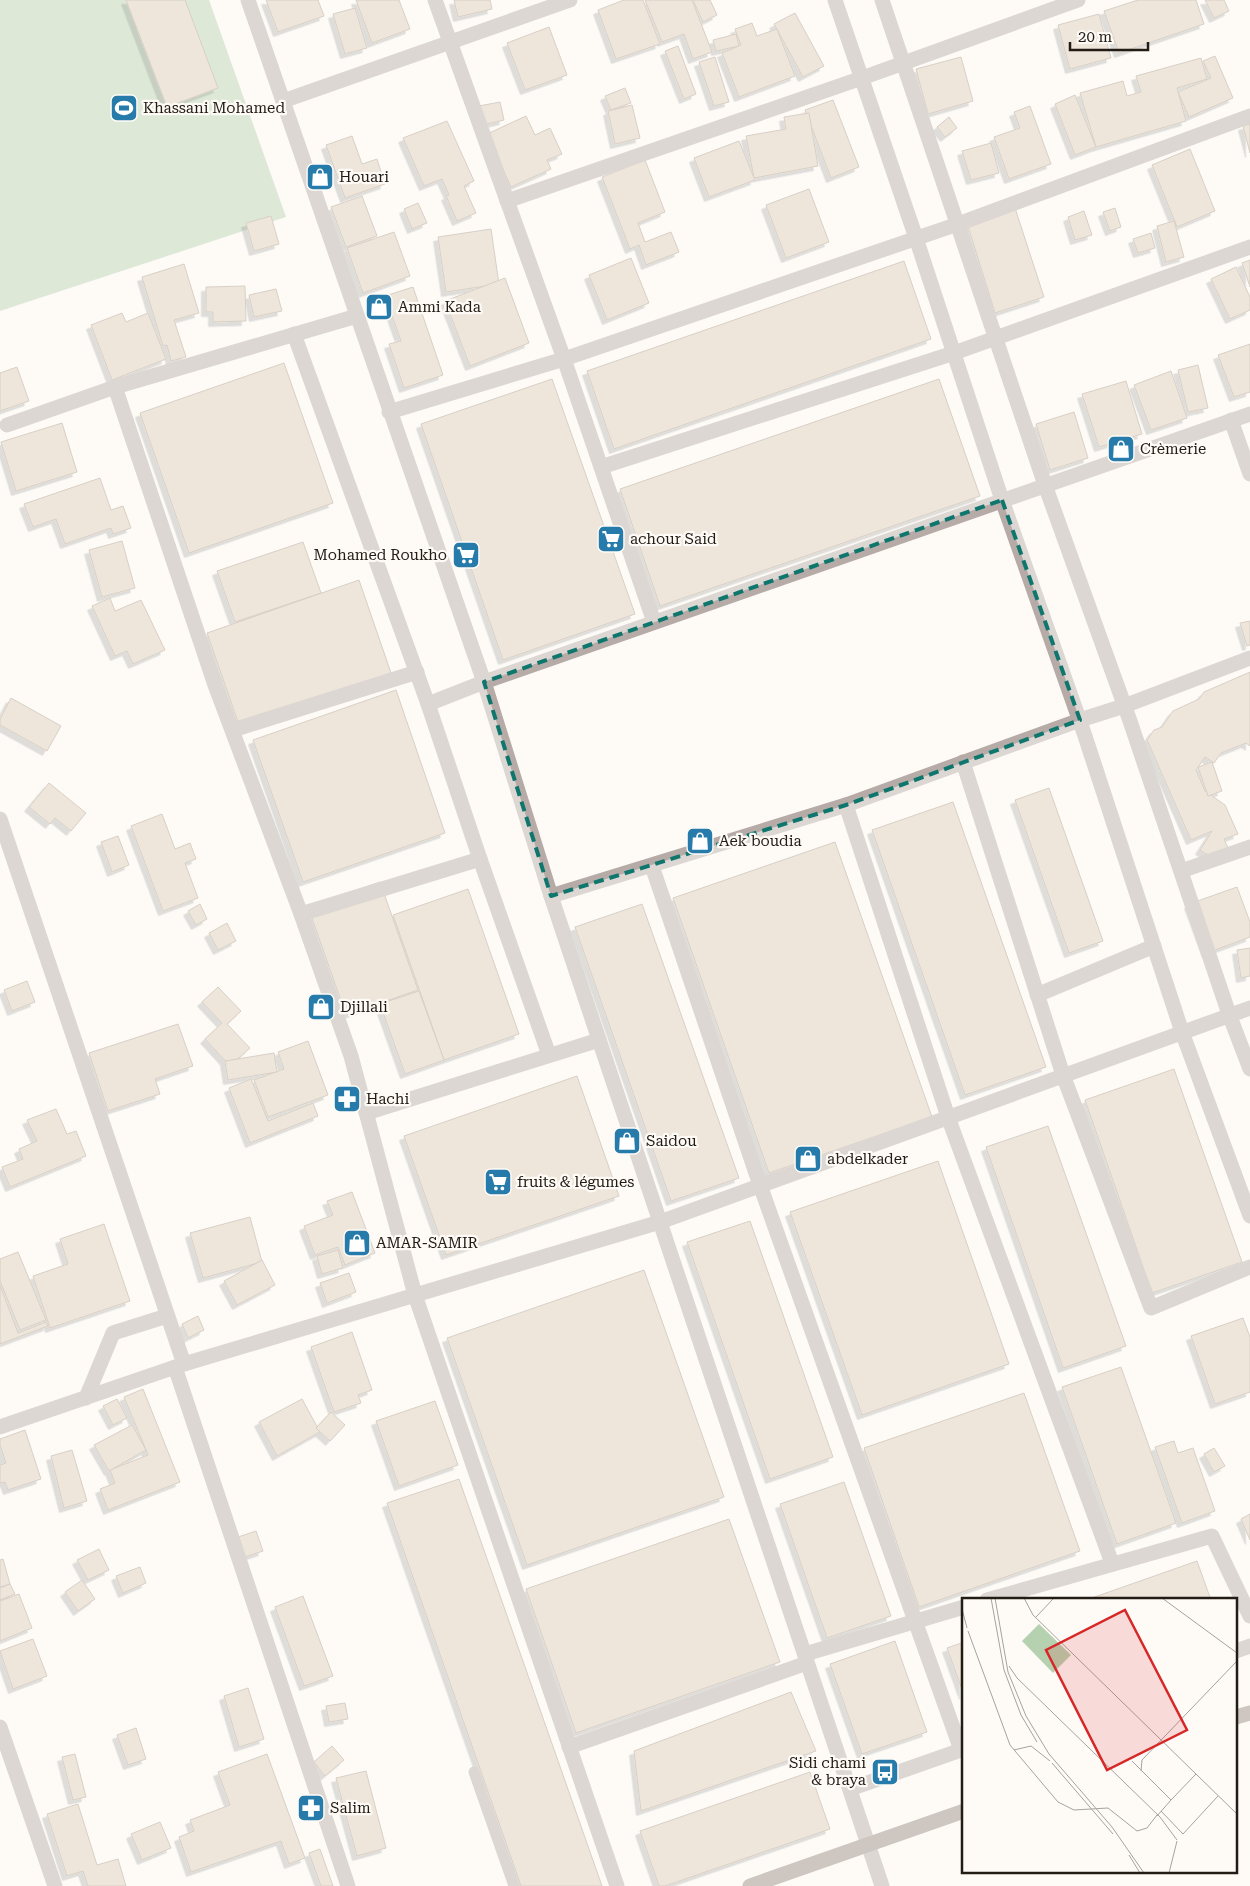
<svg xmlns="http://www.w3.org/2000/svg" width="1250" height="1886" font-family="'Roboto Serif',serif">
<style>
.green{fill:#b6d1af}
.building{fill:#dbcab8;stroke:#aa9a89;filter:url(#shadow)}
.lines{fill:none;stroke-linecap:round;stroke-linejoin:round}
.service{stroke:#b6aba7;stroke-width:11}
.minor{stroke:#b6aba7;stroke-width:15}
.tertiary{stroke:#b6aba7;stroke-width:15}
.secondary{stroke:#94857e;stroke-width:15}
.marked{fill:none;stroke:#0f766e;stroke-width:4;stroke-dasharray:10 6;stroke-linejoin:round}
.labels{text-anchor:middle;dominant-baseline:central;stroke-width:4.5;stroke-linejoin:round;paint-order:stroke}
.poi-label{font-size:15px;fill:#221c15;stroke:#fefbf7;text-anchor:start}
.inset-road{fill:none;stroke:#a6a29d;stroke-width:1}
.view{fill:#d62828;fill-opacity:0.15;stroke:#d62828;stroke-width:2.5}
.inset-edge{fill:none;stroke:#221c15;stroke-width:2.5}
</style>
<defs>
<filter id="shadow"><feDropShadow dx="-4.5" dy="4.5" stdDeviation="0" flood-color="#0004"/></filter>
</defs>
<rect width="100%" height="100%" fill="#fefbf7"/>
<polygon class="green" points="0,0 209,0 286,217 0,311"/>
<g class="building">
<polygon points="126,0 185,0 218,88 167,107"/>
<polygon points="266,0 318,0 324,16 278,32"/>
<polygon points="356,0 399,0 410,29 372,43"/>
<polygon points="454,0 490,0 492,9 458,17"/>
<polygon points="624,0 643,0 660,44 616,59 598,10"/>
<polygon points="645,0 692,0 712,52 693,59 684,34 662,42"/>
<polygon points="693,0 710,0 717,15 703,22"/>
<polygon points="1138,0 1196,0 1204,24 1119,53 1104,11"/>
<polygon points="1205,0 1224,0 1229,11 1214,18"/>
<polygon points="355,8 367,48 345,54 333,14"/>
<polygon points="795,13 824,66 803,77 774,24"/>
<polygon points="1099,14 1111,58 1070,69 1058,25"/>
<polygon points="752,23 757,36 777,29 795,76 739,97 722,53 741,45 735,29"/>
<polygon points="549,27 567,75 525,90 507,43"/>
<polygon points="736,34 739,46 716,51 713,40"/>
<polygon points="678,46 696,94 684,99 665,51"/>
<polygon points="1215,56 1233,98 1189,117 1178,92 1211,78 1203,61"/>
<polygon points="715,57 729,102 714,106 699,62"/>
<polygon points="961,57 973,101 928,114 916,69"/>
<polygon points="1201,58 1207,79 1177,88 1186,121 1096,147 1080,93 1123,81 1127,96 1141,92 1136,76"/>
<polygon points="625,88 631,103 611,110 605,96"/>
<polygon points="1075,95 1096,147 1075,155 1055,104"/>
<polygon points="833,100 859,167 831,178 805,110"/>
<polygon points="500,102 504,120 483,125 479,106"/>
<polygon points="632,105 640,138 615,144 608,111"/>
<polygon points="1030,106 1051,164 1009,179 994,137 1020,128 1014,112"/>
<polygon points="809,113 818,166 754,178 746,136 786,129 784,117"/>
<polygon points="526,116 535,135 550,128 562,154 547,160 551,169 511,187 487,134"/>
<polygon points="949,117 957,128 945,137 937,127"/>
<polygon points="447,121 474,181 464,186 476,213 457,221 446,196 449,195 442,179 424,186 403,138"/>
<polygon points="1250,124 1250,153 1243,126"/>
<polygon points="352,136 362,164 377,159 385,184 345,198 326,145"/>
<polygon points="739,141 755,180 709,197 694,158"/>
<polygon points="991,143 999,173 971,180 962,151"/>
<polygon points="1190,149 1215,211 1177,227 1152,165"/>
<polygon points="645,160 665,212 638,223 645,242 671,232 679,252 646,265 639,245 630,249 602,177"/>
<polygon points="809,189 829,242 786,258 766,205"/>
<polygon points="362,196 377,236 346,247 331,207"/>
<polygon points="418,203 427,223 412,229 404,209"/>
<polygon points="1015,208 1044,297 995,313 967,223"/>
<polygon points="1115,208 1121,227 1110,231 1103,212"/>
<polygon points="1084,211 1092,235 1075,240 1068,217"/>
<polygon points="271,216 279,244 254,251 246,223"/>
<polygon points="1174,221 1184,257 1166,262 1157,226"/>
<polygon points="491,229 499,284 446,292 438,237"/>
<polygon points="394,232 410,276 363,293 347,248"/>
<polygon points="1151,233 1155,248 1138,253 1133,239"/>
<polygon points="631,258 649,303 607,320 589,275"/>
<polygon points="1250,260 1250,287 1242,263"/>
<polygon points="904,261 931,339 614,449 587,371"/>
<polygon points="184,264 199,313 174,320 186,357 171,361 167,345 163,346 142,277"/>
<polygon points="1236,267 1250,297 1250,310 1230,319 1211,279"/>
<polygon points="505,278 529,343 470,366 445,301"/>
<polygon points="245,286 246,321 213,322 213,312 206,312 206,287"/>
<polygon points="413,287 443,375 404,388 389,344 401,341 385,296"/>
<polygon points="276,289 282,311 254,317 249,295"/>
<polygon points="122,313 126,322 148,313 166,359 112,380 91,325"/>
<polygon points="1250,344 1250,392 1234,397 1218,355"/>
<polygon points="284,363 333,503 189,553 140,413"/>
<polygon points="1198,365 1208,408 1188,412 1178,370"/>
<polygon points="17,367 29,401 0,411 0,373"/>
<polygon points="1171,371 1187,418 1151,430 1134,385"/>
<polygon points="552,379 635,614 503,660 421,424"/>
<polygon points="939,379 980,496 660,606 620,489"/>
<polygon points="1126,381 1142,434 1099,447 1082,394"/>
<polygon points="1074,412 1088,458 1050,470 1036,424"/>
<polygon points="62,423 77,472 16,491 1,442"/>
<polygon points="100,478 111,510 123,506 131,528 113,534 111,528 65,544 56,519 33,527 24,504"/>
<polygon points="122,541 135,588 102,597 89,550"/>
<polygon points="303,542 321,593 235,622 217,571"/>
<polygon points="359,580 391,673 239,725 207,633"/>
<polygon points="110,598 115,611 141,600 165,650 133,664 127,651 115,656 92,606"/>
<polygon points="1250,621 1250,645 1247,646 1240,623"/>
<polygon points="1250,672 1250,746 1246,743 1221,753 1214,763 1205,757 1196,770 1205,791 1225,805 1238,834 1224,839 1229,850 1211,857 1200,850 1212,831 1191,840 1147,740 1154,730 1162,727 1173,711 1199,699 1204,692"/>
<polygon points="396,690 445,833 303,882 253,740"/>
<polygon points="11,698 61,726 47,751 0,725 0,719"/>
<polygon points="1212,762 1222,791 1208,796 1198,767"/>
<polygon points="49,783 86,813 71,831 55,818 50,824 29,807"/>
<polygon points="1049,788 1103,941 1069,953 1015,800"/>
<polygon points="953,802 1046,1067 965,1095 872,830"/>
<polygon points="162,814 175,849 190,843 196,859 185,863 198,898 163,911 131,826"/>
<polygon points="118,836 129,865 112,872 101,842"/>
<polygon points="835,842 932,1117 769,1173 673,898"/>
<polygon points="380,882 418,990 346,1015 308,907"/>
<polygon points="1237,887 1250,922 1250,937 1207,953 1189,904"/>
<polygon points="468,889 519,1034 444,1060 393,915"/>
<polygon points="200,904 207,919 196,925 188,911"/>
<polygon points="642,904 739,1178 671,1201 575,927"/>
<polygon points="227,923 236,941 218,950 209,933"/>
<polygon points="1250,948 1250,976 1241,978 1237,950"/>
<polygon points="27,981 35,1002 12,1011 4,990"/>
<polygon points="218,987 241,1011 227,1024 250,1048 230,1066 205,1039 222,1023 202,1002"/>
<polygon points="419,991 444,1060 405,1074 380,1004"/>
<polygon points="178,1024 193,1066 155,1079 160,1094 108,1111 89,1053"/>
<polygon points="308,1041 328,1095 268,1117 254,1080 284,1069 278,1052"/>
<polygon points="274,1053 277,1072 228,1080 225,1061"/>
<polygon points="1174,1069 1242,1262 1152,1293 1085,1100"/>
<polygon points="577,1076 619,1196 446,1255 404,1136"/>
<polygon points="251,1079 268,1121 313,1103 318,1116 250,1143 229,1088"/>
<polygon points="56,1109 67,1134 76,1131 86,1156 10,1187 2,1167 23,1159 19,1149 37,1141 27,1120"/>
<polygon points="1048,1126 1126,1346 1063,1368 986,1147"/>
<polygon points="938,1161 1009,1364 862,1415 790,1212"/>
<polygon points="352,1192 375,1253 345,1265 338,1247 315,1255 304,1226 333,1215 327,1201"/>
<polygon points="250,1217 262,1262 203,1278 190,1233"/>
<polygon points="750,1221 833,1457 770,1479 687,1242"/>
<polygon points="104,1224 130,1301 50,1328 33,1276 68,1264 60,1239"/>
<polygon points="338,1250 343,1268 322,1274 317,1256"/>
<polygon points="18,1252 46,1320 20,1330 0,1281 0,1259"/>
<polygon points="262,1260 275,1285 237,1305 224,1281"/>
<polygon points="644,1270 724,1497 527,1565 447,1338"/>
<polygon points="349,1273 356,1292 327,1303 320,1283"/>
<polygon points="0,1285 18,1333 46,1322 48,1326 0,1344"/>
<polygon points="198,1316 204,1330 188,1338 182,1324"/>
<polygon points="1243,1318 1250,1337 1250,1392 1215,1404 1191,1336"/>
<polygon points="352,1332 372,1390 358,1395 361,1403 334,1412 311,1347"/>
<polygon points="1121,1367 1176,1523 1117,1544 1062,1387"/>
<polygon points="143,1389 180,1482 108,1510 100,1489 115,1483 110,1470 148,1455 124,1397"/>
<polygon points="1024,1393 1080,1551 919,1607 864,1448"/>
<polygon points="117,1399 127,1418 113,1425 103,1406"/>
<polygon points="302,1399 320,1432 277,1456 259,1422"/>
<polygon points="435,1401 458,1465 399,1486 376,1421"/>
<polygon points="331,1412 345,1425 330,1441 316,1428"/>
<polygon points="132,1425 146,1450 109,1471 94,1445"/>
<polygon points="25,1430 41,1479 8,1490 5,1482 0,1483 0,1465 6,1463 0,1445 0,1439"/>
<polygon points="1174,1441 1178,1453 1193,1448 1215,1511 1182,1523 1155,1447"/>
<polygon points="1214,1448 1225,1466 1214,1472 1204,1454"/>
<polygon points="72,1450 87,1501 64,1508 51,1456"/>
<polygon points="459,1479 602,1886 521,1886 387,1503"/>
<polygon points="844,1482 891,1616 827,1638 780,1504"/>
<polygon points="1250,1514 1250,1540 1241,1519"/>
<polygon points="729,1519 780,1662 576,1733 526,1589"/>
<polygon points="256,1531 263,1551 245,1557 238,1537"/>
<polygon points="99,1549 109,1570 88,1580 77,1560"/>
<polygon points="3,1559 10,1584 0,1587 0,1560"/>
<polygon points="1197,1561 1211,1600 1086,1600"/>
<polygon points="140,1567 146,1583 123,1593 116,1576"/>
<polygon points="82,1580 95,1599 78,1611 65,1592"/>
<polygon points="10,1584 15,1594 0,1600 0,1588"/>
<polygon points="19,1594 32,1628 0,1641 0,1601"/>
<polygon points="303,1596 333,1676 304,1686 275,1607"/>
<polygon points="33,1639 47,1676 13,1689 0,1651"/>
<polygon points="895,1641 927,1732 862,1754 830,1664"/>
<polygon points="964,1642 964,1695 947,1648"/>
<polygon points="248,1688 264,1739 239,1747 224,1696"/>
<polygon points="791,1692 816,1751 641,1811 634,1751"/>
<polygon points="345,1703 348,1719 329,1722 326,1706"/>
<polygon points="136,1728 146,1759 128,1765 117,1735"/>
<polygon points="332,1746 344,1760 325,1776 314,1762"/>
<polygon points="75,1754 86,1797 73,1800 62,1757"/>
<polygon points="267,1754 305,1858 289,1864 281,1841 191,1872 179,1837 194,1831 190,1820 230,1805 218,1772"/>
<polygon points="366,1771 386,1848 357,1856 336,1778"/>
<polygon points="810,1772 830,1829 665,1886 659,1886 640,1831"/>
<polygon points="78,1804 97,1865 118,1859 126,1886 88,1886 83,1871 67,1876 47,1814"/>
<polygon points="160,1822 171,1848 142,1860 131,1834"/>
<polygon points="320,1849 333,1886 321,1886 309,1853"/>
</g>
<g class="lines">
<polyline class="service" points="474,1772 514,1886"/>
<g class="minor">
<polyline points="435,0 564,359 654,622"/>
<polyline points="835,0 916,238 1002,500 1084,733 1182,1032 1250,1216"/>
<polyline points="882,0 1045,485 1130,721 1229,1014 1250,1069"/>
<polyline points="283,101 570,0"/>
<polyline points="507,201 862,78 1078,0"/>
<polyline points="294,334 428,704 480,859 549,1055"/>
<polyline points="115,387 215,685 301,914 351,1056 415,1295 617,1886"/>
<polyline points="389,412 564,359 958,224 1250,116"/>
<polyline points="1231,420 1250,474"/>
<polyline points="7,425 115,387 357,316"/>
<polyline points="601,467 954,353 1250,247"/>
<polyline points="428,704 484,682 1250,414"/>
<polyline points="233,730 417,672"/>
<polyline points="963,762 1063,1075 1151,1308 1250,1267"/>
<polyline points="846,805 948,1117 1112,1563"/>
<polyline points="0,819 184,1364"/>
<polyline points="652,866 760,1185 961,1750"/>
<polyline points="1181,871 1250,847"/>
<polyline points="551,896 846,805 1080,720 1124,706 1250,658"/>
<polyline points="301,914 480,859"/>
<polyline points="1037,995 1154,946"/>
<polyline points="366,1113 599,1040"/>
<polyline points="175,1367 348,1886"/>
<polyline points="86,1398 113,1333 167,1316"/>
<polyline points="0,1427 184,1364 660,1222 1250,1008"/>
<polyline points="987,1600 1212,1536 1250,1616"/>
<polyline points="1236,1651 1250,1646"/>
<polyline points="805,1654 964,1607"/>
<polyline points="569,1747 807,1663"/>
<polyline points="850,1789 964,1749"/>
</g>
<g class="tertiary">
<polyline points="248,0 484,682 551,896 882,1886"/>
<polyline points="0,1727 55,1886"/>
</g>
<g class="secondary">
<polyline points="1236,1717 1250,1713"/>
<polyline points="750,1886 964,1811"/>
</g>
</g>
<path d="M0 0H1250V1886H0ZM1002 500 1080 720 846 805 551 896 484 682Z" fill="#fefbf7" fill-opacity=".55" fill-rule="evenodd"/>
<path class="marked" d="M1002 500 1080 720 846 805 551 896 484 682Z"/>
<defs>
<g id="stadium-square" transform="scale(1.4375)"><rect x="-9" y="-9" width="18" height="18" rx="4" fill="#267bab" stroke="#fefbf7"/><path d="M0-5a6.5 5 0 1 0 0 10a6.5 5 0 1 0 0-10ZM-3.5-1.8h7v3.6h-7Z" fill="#fff"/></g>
<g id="shop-square" transform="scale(1.4375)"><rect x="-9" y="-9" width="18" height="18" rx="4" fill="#267bab" stroke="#fefbf7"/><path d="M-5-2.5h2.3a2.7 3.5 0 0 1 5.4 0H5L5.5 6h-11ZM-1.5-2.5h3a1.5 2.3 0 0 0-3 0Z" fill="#fff"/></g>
<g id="supermarket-square" transform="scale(1.4375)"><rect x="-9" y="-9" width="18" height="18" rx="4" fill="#267bab" stroke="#fefbf7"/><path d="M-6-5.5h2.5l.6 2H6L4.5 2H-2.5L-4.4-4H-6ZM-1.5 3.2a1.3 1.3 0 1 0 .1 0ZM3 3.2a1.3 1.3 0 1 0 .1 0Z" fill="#fff"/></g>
<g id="pharmacy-square" transform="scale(1.4375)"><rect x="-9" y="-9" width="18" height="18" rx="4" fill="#267bab" stroke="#fefbf7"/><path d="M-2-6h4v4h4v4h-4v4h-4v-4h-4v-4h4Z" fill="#fff"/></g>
<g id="bus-square" transform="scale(1.4375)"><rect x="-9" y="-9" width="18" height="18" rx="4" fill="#267bab" stroke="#fefbf7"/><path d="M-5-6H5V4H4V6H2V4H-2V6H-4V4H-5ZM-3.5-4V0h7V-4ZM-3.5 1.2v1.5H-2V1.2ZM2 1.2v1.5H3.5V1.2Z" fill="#fff"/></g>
</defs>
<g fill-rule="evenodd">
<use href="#stadium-square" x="124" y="108"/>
<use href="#shop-square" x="320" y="177"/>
<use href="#shop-square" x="379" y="307"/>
<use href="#shop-square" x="1121" y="449"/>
<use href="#supermarket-square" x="611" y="539"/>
<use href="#supermarket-square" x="466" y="555"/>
<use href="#shop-square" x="700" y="841"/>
<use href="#shop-square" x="321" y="1007"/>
<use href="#pharmacy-square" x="347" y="1099"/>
<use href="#shop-square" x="627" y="1141"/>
<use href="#shop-square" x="808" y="1159"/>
<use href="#supermarket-square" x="498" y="1182"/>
<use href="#shop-square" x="357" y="1243"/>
<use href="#bus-square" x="885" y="1772"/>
<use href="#pharmacy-square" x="311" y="1808"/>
</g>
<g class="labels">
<g class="poi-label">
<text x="143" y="108">Khassani Mohamed</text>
<text x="339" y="177">Houari</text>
<text x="398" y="307">Ammi Kada</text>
<text x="1140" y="449">Crèmerie</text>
<text x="630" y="539">achour Said</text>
<text x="447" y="555" text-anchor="end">Mohamed Roukho</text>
<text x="719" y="841">Aek boudia</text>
<text x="340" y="1007">Djillali</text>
<text x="366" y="1099">Hachi</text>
<text x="646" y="1141">Saidou</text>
<text x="827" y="1159">abdelkader</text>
<text x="517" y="1182">fruits &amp; légumes</text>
<text x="376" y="1243">AMAR-SAMIR</text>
<text x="866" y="1763" text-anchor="end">Sidi chami<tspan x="866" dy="17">&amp; braya</tspan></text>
<text x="330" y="1808">Salim</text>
</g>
</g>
<g transform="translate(962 1598)">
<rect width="275" height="275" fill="#fefbf7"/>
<path d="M77 26 109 57 91 75 60 43Z" fill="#b6d1af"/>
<path class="inset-road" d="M29 0 42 72 59 117 75 144M33 0 46 74 64 118 87 156 150 229 182 275M62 0 71 17 275 216M200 0 275 55M0 11 5 30M74 19 92 0M6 33 48 147 96 204 112 212 146 210 175 233 185 230 195 217M47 68 55 80 198 219 215 242M52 152 69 148 88 163M170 163 209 202 195 218M90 165 151 236M179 173 180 162 275 63M209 202 234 176M199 213 221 236 256 198M167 257 178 275M207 275 215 243"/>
<path class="view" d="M163 12 225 132 145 172 84 52Z"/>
<rect width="275" height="275" class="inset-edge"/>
</g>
<path d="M1070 42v8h78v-8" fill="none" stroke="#221c15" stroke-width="2.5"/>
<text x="1078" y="42" font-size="15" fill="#221c15" stroke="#fefbf7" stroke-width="4" paint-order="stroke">20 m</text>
</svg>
